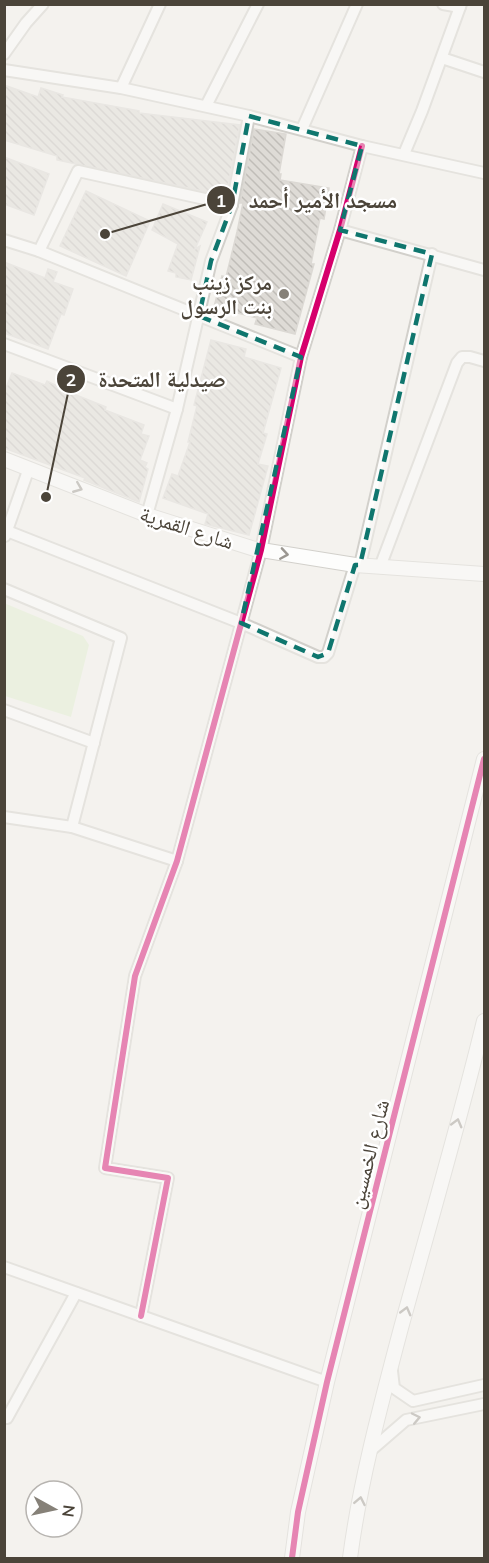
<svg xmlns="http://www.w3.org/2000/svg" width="489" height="1563" font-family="Mulish,'Noto Naskh Arabic',sans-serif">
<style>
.green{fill:#e1eecf}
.building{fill:url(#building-back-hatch);stroke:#dcd9d4;stroke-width:1.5}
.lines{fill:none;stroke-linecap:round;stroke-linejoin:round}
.minor-casing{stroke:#d2d0cb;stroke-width:14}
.tertiary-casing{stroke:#d2d0cb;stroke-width:16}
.minor{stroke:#fdfdfc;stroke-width:10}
.tertiary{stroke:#fdfdfc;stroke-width:14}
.cycleway-casing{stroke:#fff;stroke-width:10}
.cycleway{stroke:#d6006c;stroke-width:6}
.oneway{stroke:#9b9791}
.marked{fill:none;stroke:#0f766e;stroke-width:4.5;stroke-dasharray:12 8;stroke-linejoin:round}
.poi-dot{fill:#868178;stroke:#fff;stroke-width:2}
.labels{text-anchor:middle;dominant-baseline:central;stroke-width:5;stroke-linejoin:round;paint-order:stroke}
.poi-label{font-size:21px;font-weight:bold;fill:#4b4439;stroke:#fff;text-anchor:end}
.street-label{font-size:21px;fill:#4b4439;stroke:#fff}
.leader{fill:none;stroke:#4b4439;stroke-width:2}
.callout-dot{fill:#4b4439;stroke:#fff;stroke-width:2}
.mark-label{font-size:18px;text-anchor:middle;font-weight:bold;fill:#fff}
.callout-label{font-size:22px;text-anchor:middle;font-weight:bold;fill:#4b4439;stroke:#fff;stroke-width:5;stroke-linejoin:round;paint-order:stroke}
</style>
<defs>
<pattern id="building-back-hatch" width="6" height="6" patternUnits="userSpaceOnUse" patternTransform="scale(1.5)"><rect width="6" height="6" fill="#dedbd6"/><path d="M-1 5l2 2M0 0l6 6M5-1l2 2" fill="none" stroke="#c0bdb8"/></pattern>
</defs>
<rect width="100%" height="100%" fill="#f4f2ee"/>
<polygon class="green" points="4,603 83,636 89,645 71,717 5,696"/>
<g class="building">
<polygon points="4,85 38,97 41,88 63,95 62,97 139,111 139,113 240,125 226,196 57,160 57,156 4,140"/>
<polygon points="254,129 286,134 279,174 281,174 280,180 329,188 324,219 320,218 311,264 314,264 295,334 255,324 257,318 214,307 222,276 226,277 237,232 243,203 240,203"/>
<polygon points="4,157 49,174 34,215 4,204"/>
<polygon points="86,191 150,221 126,276 60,246"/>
<polygon points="163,204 207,222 195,249 200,246 191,280 176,277 176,273 168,271 178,244 152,230"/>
<polygon points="4,262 45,278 48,269 57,272 53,282 73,289 64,315 61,314 48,349 4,333"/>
<polygon points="211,340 246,349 244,357 281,368 263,433 267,434 258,464 268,466 249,535 205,524 208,514 163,498 172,474 178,476 190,442 188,442 197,406 194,405"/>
<polygon points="12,373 45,385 47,381 71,393 106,407 105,410 144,425 141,434 149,436 140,460 147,463 145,467 148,469 139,502 84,480 85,478 4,448 4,393"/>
</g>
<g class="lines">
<g class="minor-casing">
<g id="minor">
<polyline points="443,4 460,7"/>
<polyline points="4,54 26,23 43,4"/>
<polyline points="442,58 484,72"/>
<polyline points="4,70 121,88 249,116 232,205 211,261 177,409 147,515"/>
<polyline points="121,88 160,4"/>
<polyline points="206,106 258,4"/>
<polyline points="249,116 362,146 484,173"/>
<polyline points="302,129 357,4"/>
<polyline points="404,154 422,111 461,4"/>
<polyline points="340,230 484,270"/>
<polyline points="4,240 39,251 301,357"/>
<polyline points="39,251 78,171 232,205"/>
<polyline points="4,344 177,409"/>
<polyline points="7,531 241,623 318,657 324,657 328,653 355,565"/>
<polyline points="5,536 29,468"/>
<polyline points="360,565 432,254"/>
<polyline points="380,567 457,363 462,357 470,357 484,361"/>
<polyline points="4,589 121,638 72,827"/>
<polyline points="4,710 94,743"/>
<polyline points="4,817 72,827 177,861"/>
<polyline points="4,1267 327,1382"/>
<polyline points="141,1316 168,1178 105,1168 135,976 177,861 261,550 301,357 340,230 362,146"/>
<polyline points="392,1371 394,1388 413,1401 484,1385"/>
<polyline points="7,1418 76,1293"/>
<polyline points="369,1452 406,1420 484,1404"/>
</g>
</g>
<g class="tertiary-casing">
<g id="tertiary">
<polyline points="4,459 147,515 255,549 355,565 484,574"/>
<polyline points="292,1558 298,1512 327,1382 484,759"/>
<path d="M350 1558C360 1481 381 1404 401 1328 429 1226 459 1124 484 1021"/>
</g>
</g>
<use href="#minor" class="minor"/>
<use href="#tertiary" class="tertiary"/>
<g class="cycleway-casing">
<g id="cycleway">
<polyline points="141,1316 168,1178 105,1168 135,976 177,861 261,550 301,357 340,230 362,146"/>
<polyline points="292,1558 298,1512 327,1382 484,759"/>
</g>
</g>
<use href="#cycleway" class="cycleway"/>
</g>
<defs><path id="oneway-chevron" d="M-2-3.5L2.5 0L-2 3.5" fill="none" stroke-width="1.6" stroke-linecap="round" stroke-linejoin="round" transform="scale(1.5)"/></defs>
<g class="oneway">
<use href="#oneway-chevron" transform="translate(78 488) rotate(22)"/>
<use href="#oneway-chevron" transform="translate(284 554) rotate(9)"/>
<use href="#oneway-chevron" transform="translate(457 1123) rotate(-75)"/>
<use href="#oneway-chevron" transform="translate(406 1311) rotate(-75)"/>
<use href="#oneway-chevron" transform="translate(416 1418) rotate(-12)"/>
<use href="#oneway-chevron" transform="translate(360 1501) rotate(-79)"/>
</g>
<path d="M0 0H489V1563H0ZM249 116 362 146 340 230 432 254 360 565H355L328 653 318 657 241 623 301 357 199 316 211 261 232 205Z" fill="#f4f2ee" fill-opacity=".55" fill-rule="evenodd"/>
<path class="marked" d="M249 116 362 146 340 230 432 254 360 565H355L328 653 318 657 241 623 301 357 199 316 211 261 232 205Z"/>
<circle class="poi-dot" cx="284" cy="294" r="6"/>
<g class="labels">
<g class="poi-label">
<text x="272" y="282">مركز زينب<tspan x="272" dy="24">بنت الرسول</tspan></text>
</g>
<g class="street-label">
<text transform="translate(187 527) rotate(18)">شارع القمرية</text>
<text transform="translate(368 1154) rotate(-76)">شارع الخمسين</text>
</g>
</g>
<path class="leader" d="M105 234L221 200M46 497L71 379"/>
<g class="callout-dot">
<circle cx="105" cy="234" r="6"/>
<circle cx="46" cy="497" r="6"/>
<circle cx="221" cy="200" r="15"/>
<circle cx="71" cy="379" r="15"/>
</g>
<g class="mark-label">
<text x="221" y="207">1</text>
<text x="71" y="386">2</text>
</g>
<g class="callout-label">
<text x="323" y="208">مسجد الأمير أحمد</text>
<text x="162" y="387">صيدلية المتحدة</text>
</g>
<rect width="489" height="1563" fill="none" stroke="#4b4439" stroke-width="12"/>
<g transform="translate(54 1509) rotate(98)"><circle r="28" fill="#ffffff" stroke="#b7b4b0" stroke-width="1.5"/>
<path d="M0-4.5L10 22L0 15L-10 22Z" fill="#868178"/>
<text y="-9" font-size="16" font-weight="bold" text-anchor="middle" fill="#4b4439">N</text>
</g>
</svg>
